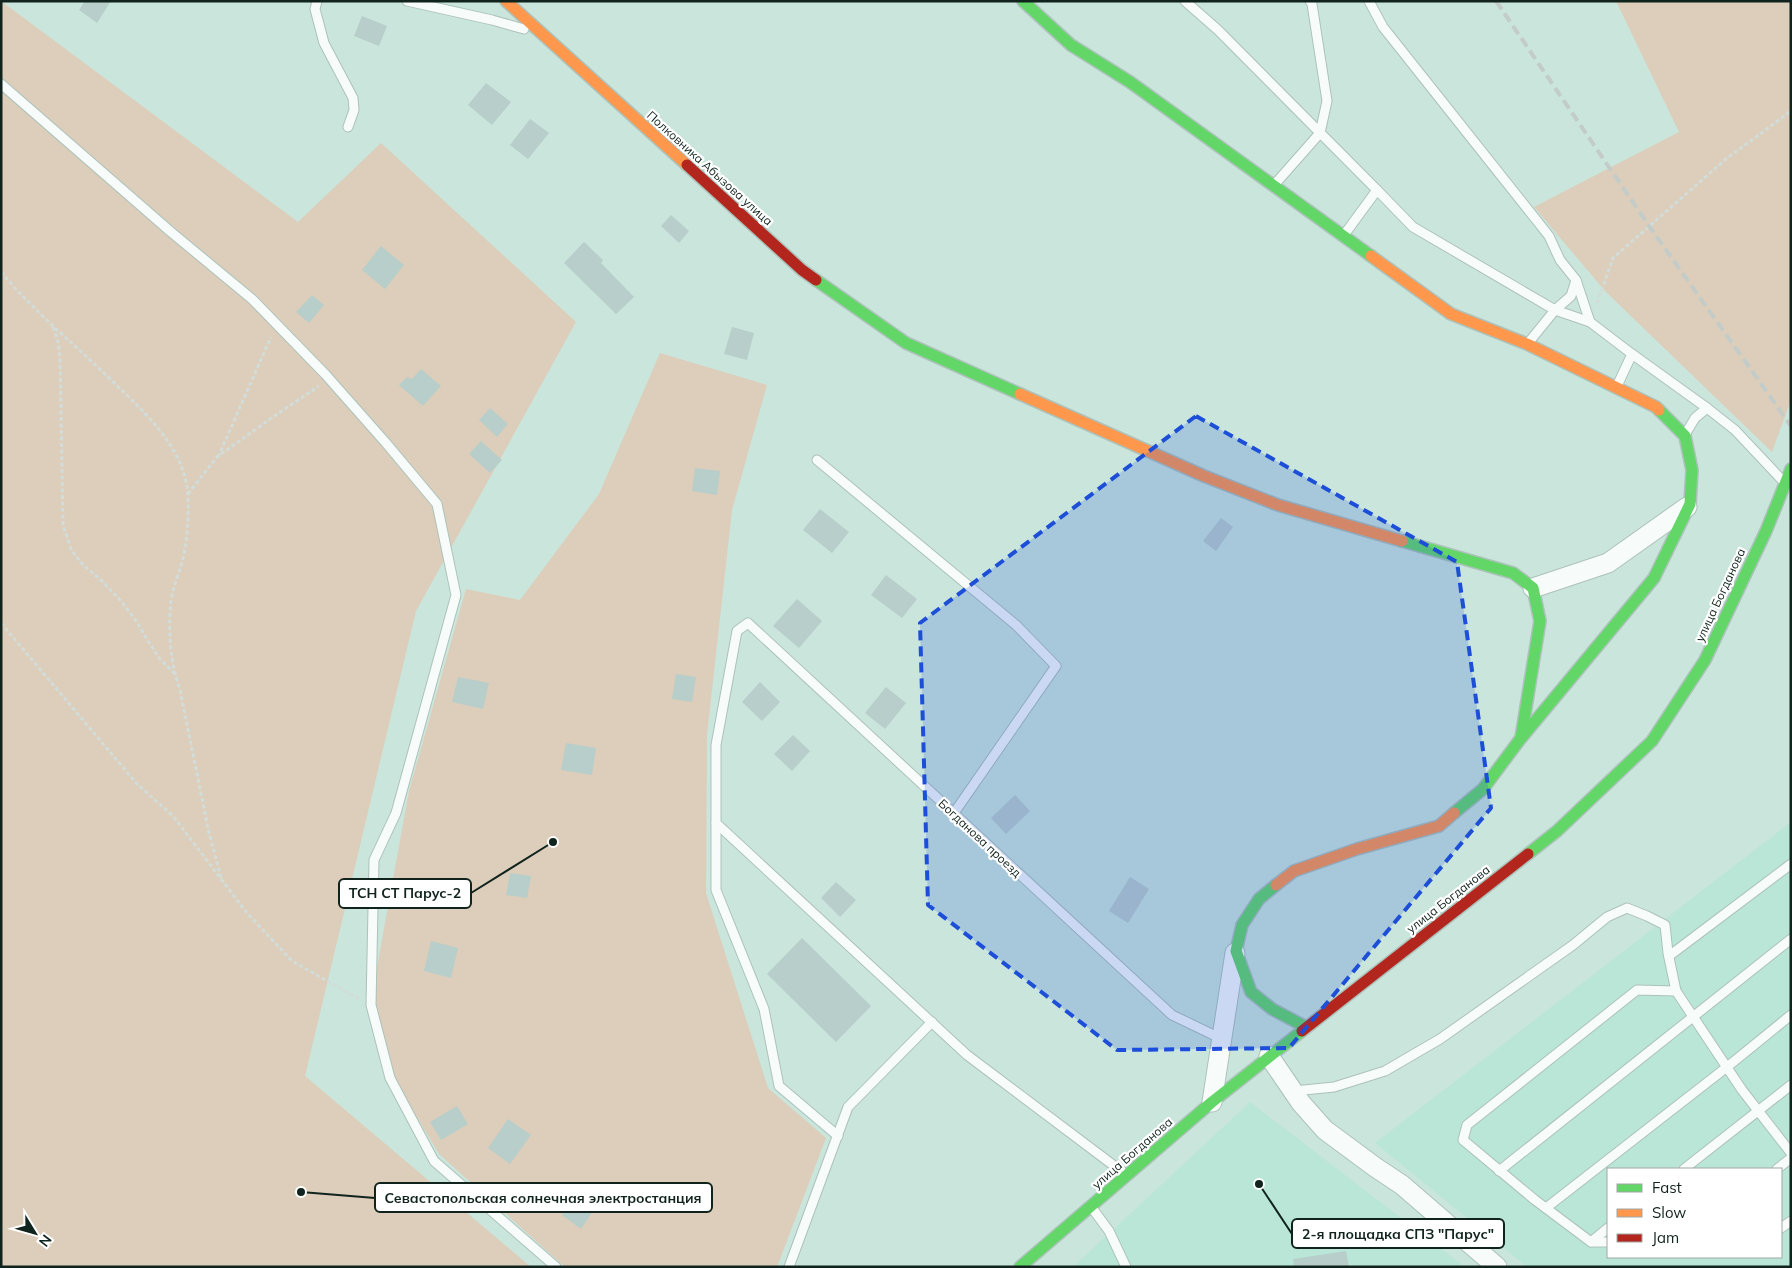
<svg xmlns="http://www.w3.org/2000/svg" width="1792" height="1268" font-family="Mulish,sans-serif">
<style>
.built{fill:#bae6d7;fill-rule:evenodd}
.green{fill:#dcceba}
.building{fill:#b8ceca}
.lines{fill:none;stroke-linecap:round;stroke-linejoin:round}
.lane-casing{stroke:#acc2ba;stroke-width:11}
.street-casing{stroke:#acc2ba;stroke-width:21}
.fast-casing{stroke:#acc2ba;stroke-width:14}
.slow-casing{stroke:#acc2ba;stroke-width:14}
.jam-casing{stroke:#acc2ba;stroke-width:14}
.path{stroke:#d2dcd9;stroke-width:3;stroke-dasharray:4 2.5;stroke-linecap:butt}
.lane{stroke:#f7fbfa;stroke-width:9}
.street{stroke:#f7fbfa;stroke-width:19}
.fast{stroke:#63d668;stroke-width:11}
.slow{stroke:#ff974d;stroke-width:11}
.jam{stroke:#b3261e;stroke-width:11}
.rail{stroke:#c3ccc8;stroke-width:4;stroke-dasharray:10 5;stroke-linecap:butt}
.marked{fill:#1d4ed8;fill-opacity:0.2;stroke:#1d4ed8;stroke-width:4;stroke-dasharray:10 6;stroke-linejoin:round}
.labels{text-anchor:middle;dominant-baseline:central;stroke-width:4.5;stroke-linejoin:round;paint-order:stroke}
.street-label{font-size:12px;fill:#10231d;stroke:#fff}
.leader{fill:none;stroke:#10231d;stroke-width:2}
.callout-dot{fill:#10231d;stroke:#fff;stroke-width:2}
.callout{fill:#fff;stroke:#10231d;stroke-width:2}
.callout-label{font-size:14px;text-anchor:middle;font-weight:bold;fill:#10231d}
</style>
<rect width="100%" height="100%" fill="#cae5dc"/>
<g class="built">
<path d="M1791 822V1267H1527L1375 1143ZM1608 1169H1781V1257H1608Z"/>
<polygon points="1250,1102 1465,1267 1073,1267"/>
</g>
<g class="green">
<polygon points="1,1 298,222 381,143 576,322 416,611 305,1076 531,1267 1,1267"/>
<polygon points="1616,1 1791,1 1791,400 1772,452 1606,292 1534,207 1679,132"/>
<polygon points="660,353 767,385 732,510 707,735 706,893 768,1088 826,1138 777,1267 565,1267 439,1154 396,1082 371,1000 409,791 466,589 520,600 599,494"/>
</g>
<g class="building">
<polygon points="85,1 111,1 97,23 79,10"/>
<polygon points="362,16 387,26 379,46 354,36"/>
<polygon points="486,83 511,102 492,125 468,105"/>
<polygon points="530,119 549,133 528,159 510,145"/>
<polygon points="671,215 689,231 679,243 661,226"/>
<polygon points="584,242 603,260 601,263 634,297 616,314 564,263"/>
<polygon points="381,246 404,265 385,289 362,270"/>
<polygon points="312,295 324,305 309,323 296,312"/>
<polygon points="732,327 754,333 747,360 724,354"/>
<polygon points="421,369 441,386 423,406 399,385 407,377 412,379"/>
<polygon points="490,408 508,424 497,437 479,420"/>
<polygon points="481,441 502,460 490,473 469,454"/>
<polygon points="695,468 720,471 717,495 692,491"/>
<polygon points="820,509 849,532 832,553 803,530"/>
<polygon points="1221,518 1233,527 1216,551 1203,541"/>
<polygon points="886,575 917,599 902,618 871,595"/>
<polygon points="797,599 822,621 799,648 773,626"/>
<polygon points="676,674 696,677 692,702 672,699"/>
<polygon points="458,677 489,683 483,709 452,702"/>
<polygon points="760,682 780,702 762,721 742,702"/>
<polygon points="886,687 906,703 885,729 865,713"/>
<polygon points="793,735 810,751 792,771 774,754"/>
<polygon points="566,743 596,748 592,775 561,770"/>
<polygon points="1015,795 1030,811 1006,834 991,818"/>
<polygon points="510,873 531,876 527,898 506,895"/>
<polygon points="1130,877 1149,889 1128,923 1109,911"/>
<polygon points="836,882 856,900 840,917 821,898"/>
<polygon points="802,938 871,1006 836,1042 767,974"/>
<polygon points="431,941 458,948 451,978 424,971"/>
<polygon points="457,1106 468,1124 441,1140 430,1122"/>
<polygon points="508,1119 531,1135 510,1164 488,1148"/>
<polygon points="578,1192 597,1205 581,1229 562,1215"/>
<polygon points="1346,1251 1349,1267 1294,1267 1293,1259"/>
</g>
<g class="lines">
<g class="lane-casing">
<g id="lane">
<polyline points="317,1 315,9 324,43 353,98 354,110 348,127"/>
<polyline points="407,1 492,20 524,29"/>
<polyline points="1185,1 1218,30 1377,190"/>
<polyline points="1369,1 1383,27 1549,236 1560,260 1576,280 1590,322"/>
<polyline points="1,84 171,232 252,299 325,374 386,443 437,504 456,595 396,813 374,860 371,1005 390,1078 434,1161 556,1267"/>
<polyline points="1275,184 1320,133 1327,101 1312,4 1310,1"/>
<polyline points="1344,235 1377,190 1413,227 1555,310 1590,322 1632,354 1617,386"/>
<polyline points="1529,342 1555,310 1571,296 1576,280"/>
<polyline points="1632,354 1707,408"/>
<polyline points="1686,433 1695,418 1707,408 1735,430 1782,480"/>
<polyline points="817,460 1016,625 1056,666 954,813"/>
<polyline points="716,823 716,890 764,1009 779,1086 838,1136"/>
<polyline points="1669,956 1791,864"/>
<polyline points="1294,1091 1334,1087 1385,1071 1440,1039 1573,945 1607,917 1627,908 1647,916 1665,925 1668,953 1676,991 1742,1090 1791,1153"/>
<polyline points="1684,1169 1791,1085"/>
<polyline points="1777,1169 1791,1158"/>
<polyline points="1499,1171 1791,939"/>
<polyline points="1125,1174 967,1055 716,823 716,745 737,631 748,623 1172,1015 1222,1039"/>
<polyline points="1092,1208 1109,1231 1126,1267"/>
<polyline points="1546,1208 1727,1067 1791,1015"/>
<polyline points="1781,1228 1791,1221"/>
<polyline points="1591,1242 1608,1228"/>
<polyline points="1608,1242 1591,1242 1535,1200 1463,1140 1467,1125 1637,990 1676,991"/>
<polyline points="789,1267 848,1107 932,1022"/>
</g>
</g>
<g class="street-casing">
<g id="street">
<polyline points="1533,588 1608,563 1687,507"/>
<polyline points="1269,1056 1301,1103 1325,1130 1375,1167 1402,1185 1497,1267"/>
<polyline points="1212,1102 1235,953"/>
</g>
</g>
<g class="fast-casing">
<g id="fast">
<polyline points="1023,1 1071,45 1130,82 1371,256"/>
<polyline points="816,280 906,343 1020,394"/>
<polyline points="1402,541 1513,573 1533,588 1540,621 1521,738 1483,789 1454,813"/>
<polyline points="1522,737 1654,578 1690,504 1692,470 1685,436 1659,410"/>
<polyline points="1528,854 1557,831 1652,741 1705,660 1766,531 1791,469"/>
<polyline points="1276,885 1259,899 1242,925 1236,951 1251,992 1272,1009 1306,1027"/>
<polyline points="1020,1267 1212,1102 1302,1031"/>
</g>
</g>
<g class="slow-casing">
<g id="slow">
<polyline points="506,1 687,165"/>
<polyline points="1371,256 1451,314 1527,344 1656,407 1659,410"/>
<polyline points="1020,394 1204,476 1278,505 1402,541"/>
<polyline points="1276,885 1294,871 1357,849 1439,826 1454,813"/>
</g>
</g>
<g class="jam-casing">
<g id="jam">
<polyline points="687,165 802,270 816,280"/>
<polyline points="1302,1031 1528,854"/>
</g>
</g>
<g class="path">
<path d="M1 272C32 309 69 340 104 373 138 407 185 444 188 496 189 518 187 542 182 563 178 575 173 588 171 600 168 630 170 662 180 690L209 833 222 881"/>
<polyline points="1597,303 1613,258 1726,159 1791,111"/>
<polyline points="53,327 58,342 60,358 63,525 71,549 81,563 101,580 121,601 137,622 148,641 160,659 174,673"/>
<polyline points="218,457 271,337"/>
<polyline points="188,494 217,457 273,417 319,386"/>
<polyline points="1,623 137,784 173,816 247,913 292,961 359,999"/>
</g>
<use href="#lane" class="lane"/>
<use href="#street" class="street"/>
<use href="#fast" class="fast"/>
<use href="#slow" class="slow"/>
<use href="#jam" class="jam"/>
<polyline class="rail" points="1496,1 1649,226 1791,426"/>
</g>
<path class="marked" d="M1196 416 1457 562 1491 808 1289 1048 1117 1050 928 905 920 623Z"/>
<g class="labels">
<g class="street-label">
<text transform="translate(710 168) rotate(42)">Полковника Абызова улица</text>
<text transform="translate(1720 595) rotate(-65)">улица Богданова</text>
<text transform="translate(980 838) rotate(43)">Богданова проезд</text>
<text transform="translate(1448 899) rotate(-38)">улица Богданова</text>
<text transform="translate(1132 1153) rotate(-41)">улица Богданова</text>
</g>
</g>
<path class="leader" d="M553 842L471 893M301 1192L375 1198M1259 1184L1292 1234"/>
<g class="callout-dot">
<circle cx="553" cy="842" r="5"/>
<circle cx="301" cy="1192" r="5"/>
<circle cx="1259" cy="1184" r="5"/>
</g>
<g class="callout">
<rect x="339" y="879" width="132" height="29" rx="5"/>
<rect x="375" y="1183" width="337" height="29" rx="5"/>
<rect x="1292" y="1219" width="212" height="29" rx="5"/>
</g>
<g class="callout-label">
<text x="405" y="898">ТСН СТ Парус-2</text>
<text x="543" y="1203">Севастопольская солнечная электростанция</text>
<text x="1398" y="1239">2-я площадка СПЗ "Парус"</text>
</g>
<rect width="1792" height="1268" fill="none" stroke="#10231d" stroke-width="5"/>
<rect x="1607" y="1168" width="175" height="90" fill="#ffffff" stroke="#9fa7a5"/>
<rect x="1617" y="1184" width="25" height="8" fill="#63d668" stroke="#9fa7a5"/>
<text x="1652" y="1193" font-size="15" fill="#10231d">Fast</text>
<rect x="1617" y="1209" width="25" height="8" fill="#ff974d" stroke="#9fa7a5"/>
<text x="1652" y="1218" font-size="15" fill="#10231d">Slow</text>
<rect x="1617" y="1234" width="25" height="8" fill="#b3261e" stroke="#9fa7a5"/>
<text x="1652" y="1243" font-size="15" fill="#10231d">Jam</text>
<g transform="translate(35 1233) rotate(127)" stroke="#ffffff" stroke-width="4" paint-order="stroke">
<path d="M0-4L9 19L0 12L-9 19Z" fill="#10231d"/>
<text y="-8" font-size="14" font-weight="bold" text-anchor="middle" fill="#10231d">N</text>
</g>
</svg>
